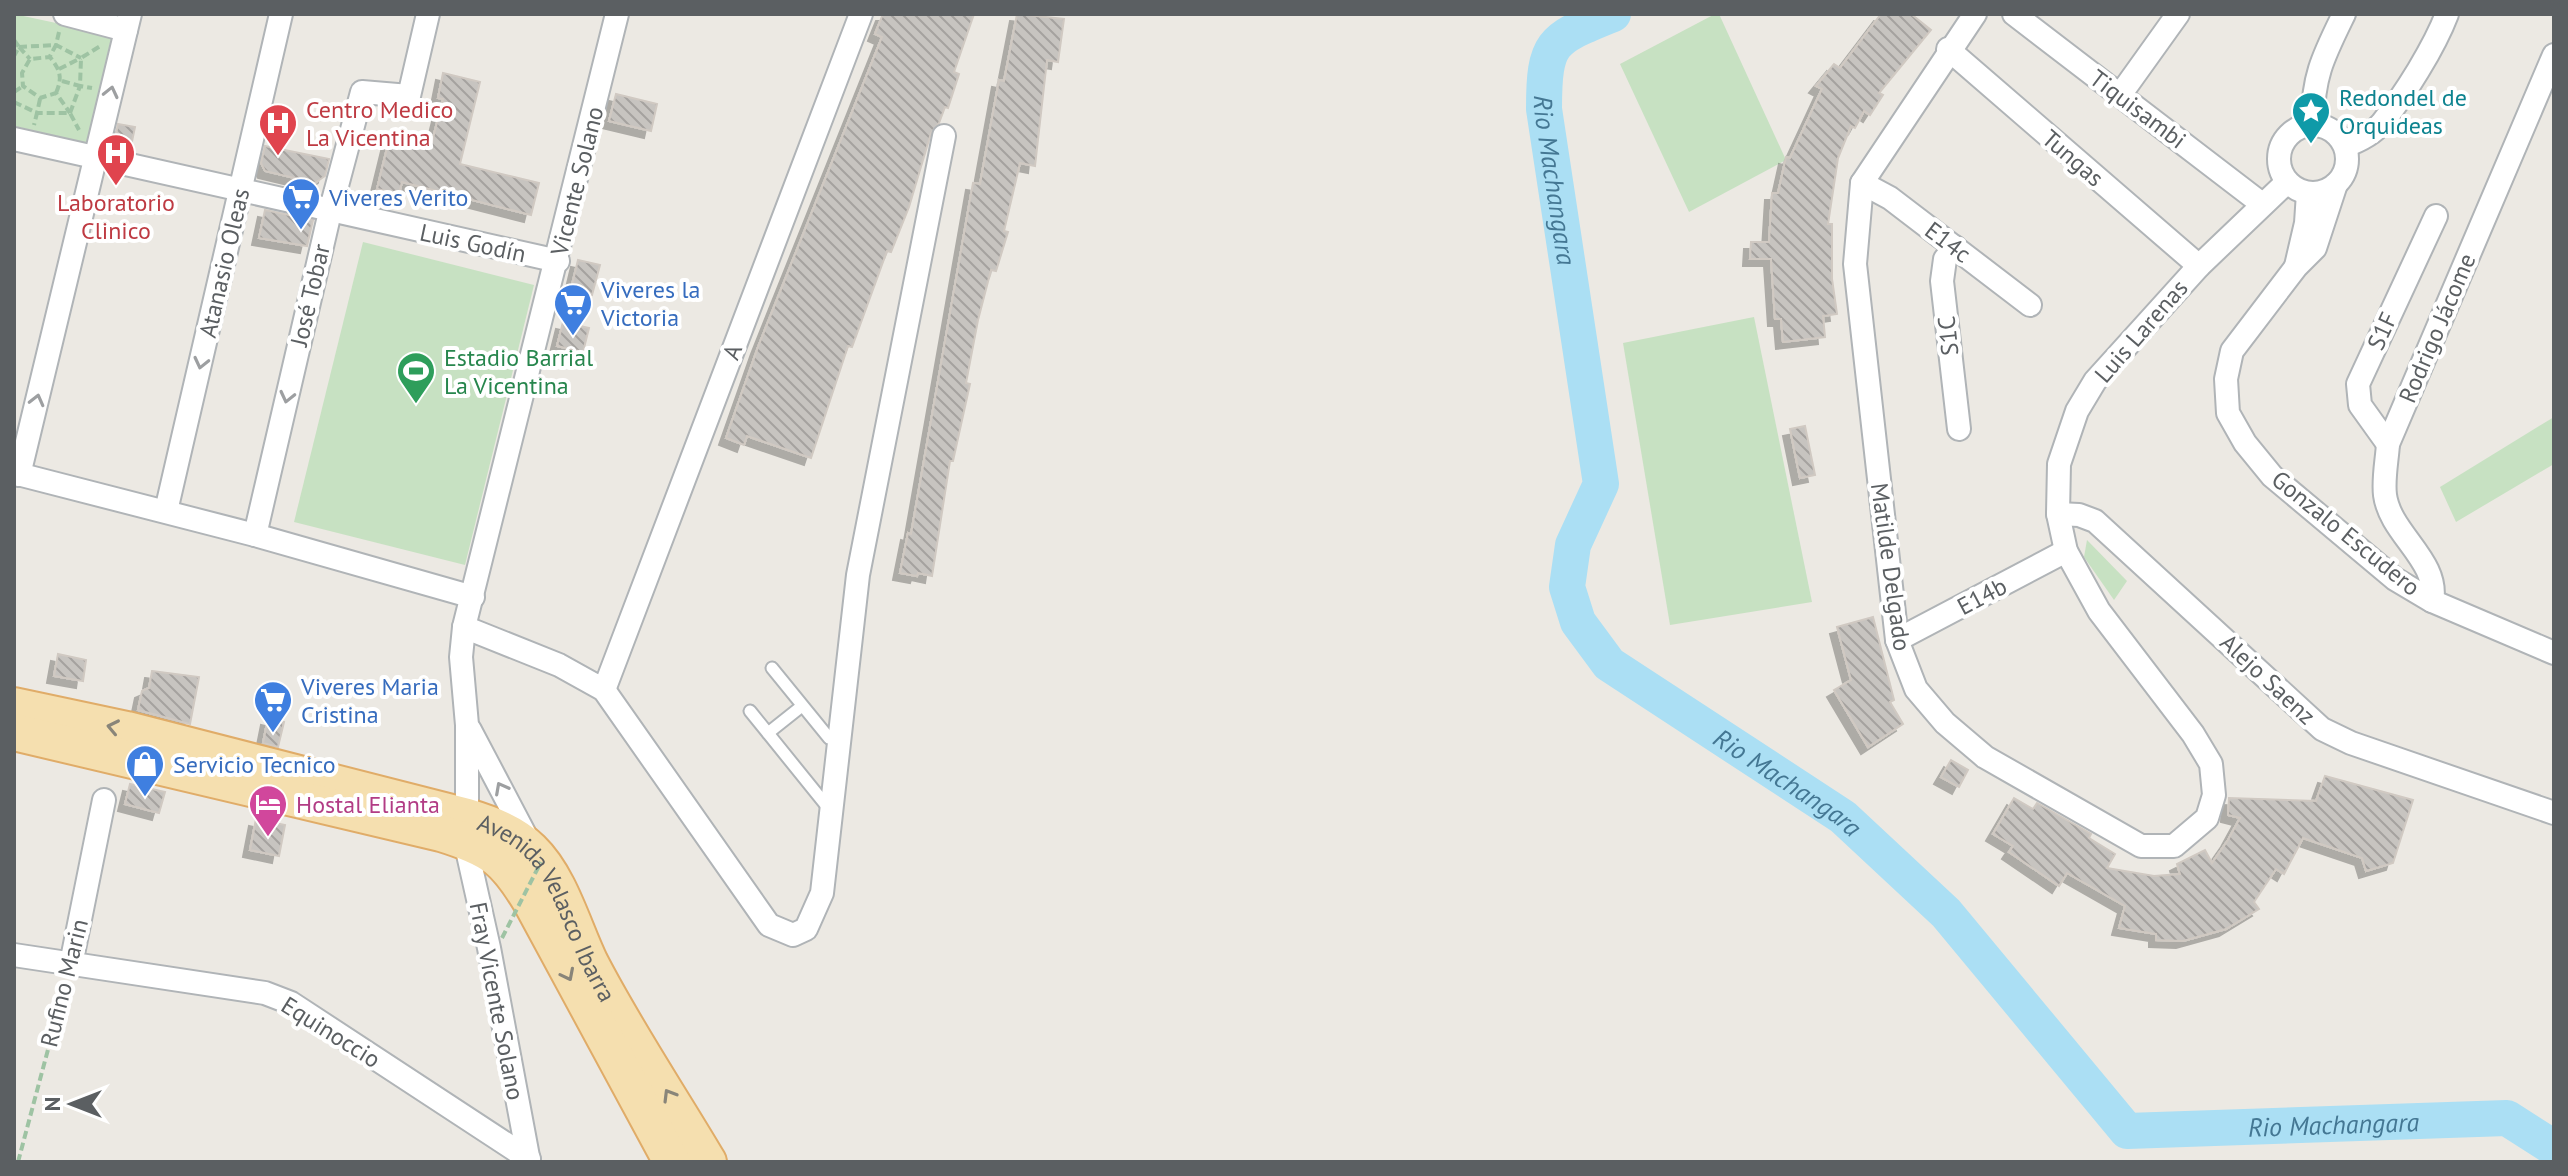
<svg xmlns="http://www.w3.org/2000/svg" width="2568" height="1176" font-family="'PT Sans',sans-serif">
<style>
.green{fill:#c7e1c2}
.lines{fill:none;stroke-linecap:round;stroke-linejoin:round}
.river{stroke:#abdff4;stroke-width:36}
.building{fill:url(#building-back-hatch);stroke:#d0c9c2;stroke-width:2;filter:url(#shadow)}
.service-casing{stroke:#b0b4b7;stroke-width:15}
.minor-casing{stroke:#b0b4b7;stroke-width:26}
.primary-casing{stroke:#e0ac68;stroke-width:40}
.path{stroke:#9ec3a3;stroke-width:4;stroke-dasharray:8 4;stroke-linecap:butt}
.service{stroke:#fff;stroke-width:11}
.minor{stroke:#fff;stroke-width:22}
.primary{stroke:#f5dfaf;stroke-width:36}
.path-bridge{stroke:#9ec3a3;stroke-width:4;stroke-dasharray:8 4;stroke-linecap:butt}
.oneway{stroke:#9d9fa1}
.oneway2{stroke:#898579}
.labels{text-anchor:middle;dominant-baseline:central;stroke-width:8;stroke-linejoin:round;paint-order:stroke}
.culture-label{font-size:24px;fill:#0d838f;stroke:#fff;text-anchor:start}
.health-label{font-size:24px;fill:#be3a42;stroke:#fff;text-anchor:start}
.street-label{font-size:24px;fill:#5b5f62;stroke:#fff}
.shop-label{font-size:24px;fill:#366cbe;stroke:#fff;text-anchor:start}
.leisure-label{font-size:24px;fill:#27864d;stroke:#fff;text-anchor:start}
.hotel-label{font-size:24px;fill:#b23c85;stroke:#fff;text-anchor:start}
.water-label{font-size:26px;font-style:italic;fill:#447793;stroke:#fff}
</style>
<defs>
<pattern id="building-back-hatch" width="6" height="6" patternUnits="userSpaceOnUse" patternTransform="scale(2)"><rect width="6" height="6" fill="#c7c4c0"/><path d="M-1 5l2 2M0 0l6 6M5-1l2 2" fill="none" stroke="#a5a29f"/></pattern>
<filter id="shadow"><feDropShadow dx="-7" dy="7" stdDeviation="0" flood-color="#0004"/></filter>
</defs>
<rect width="100%" height="100%" fill="#ece9e3"/>
<g class="green">
<polygon points="14,14 112,35 87,143 14,126"/>
<polygon points="1715,14 1719,14 1786,160 1689,212 1620,64"/>
<polygon points="363,242 534,285 465,565 294,522"/>
<polygon points="1754,317 1812,602 1670,625 1623,343"/>
<polygon points="2554,417 2554,464 2456,522 2440,487"/>
<polygon points="2087,540 2127,581 2114,600 2084,557"/>
</g>
<g class="lines">
<path class="river" id="s1" d="M1613 14C1552 39 1544 40 1544 109L1601 484 1573 545 1567 587 1578 622 1609 664 1843 817 1946 913 2127 1131 2507 1118 2554 1148"/>
</g>
<g class="building">
<polygon points="883,14 974,14 954,72 959,74 948,108 945,107 939,123 931,133 909,207 891,252 887,251 852,347 848,346 811,458 747,436 744,445 726,438 758,347 882,37 875,34"/>
<polygon points="1017,14 1064,19 1058,62 1047,60 1035,166 1020,163 1004,231 1008,232 996,271 991,270 978,320 966,383 970,384 953,461 950,461 932,576 918,573 917,576 900,573 908,533 911,534 973,183 980,184 999,80 1004,81"/>
<polygon points="1881,14 1911,14 1931,30 1879,93 1883,95 1870,115 1864,111 1855,128 1851,126 1838,158 1828,224 1832,224 1832,279 1837,314 1823,316 1825,337 1783,342 1781,319 1775,319 1771,259 1750,259 1751,242 1769,242 1772,193 1778,193 1786,157 1790,158 1822,89 1816,86 1834,64 1840,68"/>
<polygon points="443,73 480,82 460,164 539,183 531,215 402,182 399,194 377,189 391,132 432,142 443,99 438,98"/>
<polygon points="616,94 657,104 651,131 609,121"/>
<polygon points="118,124 135,127 130,151 116,134"/>
<polygon points="265,146 329,159 325,176 315,183 265,171 261,163"/>
<polygon points="265,210 313,220 307,246 259,238"/>
<polygon points="578,260 600,265 592,295 571,289"/>
<polygon points="563,322 589,328 583,352 557,346"/>
<polygon points="1805,426 1815,475 1800,478 1790,429"/>
<polygon points="1873,617 1894,700 1890,702 1903,724 1868,747 1834,690 1851,680 1837,627"/>
<polygon points="58,654 86,660 83,681 54,676"/>
<polygon points="152,671 199,677 190,724 138,710 142,691 149,688"/>
<polygon points="268,718 284,722 278,747 263,743"/>
<polygon points="1951,760 1968,770 1959,787 1941,777"/>
<polygon points="2325,776 2413,800 2393,863 2366,871 2362,858 2303,838 2284,874 2276,869 2254,902 2259,909 2226,929 2183,941 2156,940 2156,934 2119,928 2125,906 2067,873 2059,886 2009,852 2013,846 1993,834 2014,798 2033,809 2037,803 2091,834 2089,838 2115,854 2107,868 2154,876 2180,874 2177,864 2205,850 2212,863 2228,840 2240,818 2228,815 2229,798 2316,801"/>
<polygon points="130,784 165,792 159,813 125,804"/>
<polygon points="256,819 285,825 279,856 250,850"/>
</g>
<g class="lines">
<g class="service-casing">
<g id="service">
<polyline points="772,668 829,738"/>
<polyline points="750,711 830,810"/>
<polyline points="768,733 802,706"/>
</g>
</g>
<g class="minor-casing">
<g id="minor">
<polyline points="65,14 126,30"/>
<polyline points="1975,14 1862,183 1855,264 1897,640 1916,689 1945,723 1985,757 2141,846 2174,846 2207,818 2214,795 2211,764 2193,734 2099,611 2066,551 2058,514 2059,464 2077,411 2095,381 2199,266 2287,182"/>
<polyline points="2014,14 2262,204"/>
<polyline points="1948,49 2199,266"/>
<polyline points="2120,95 2178,14"/>
<path d="M2313 124C2312 77 2324 55 2344 14"/>
<circle cx="2313" cy="159" r="34"/>
<polyline points="14,139 558,261"/>
<path d="M2345 146C2359 141 2372 135 2382 123 2405 94 2434 48 2447 14"/>
<polyline points="1862,183 1890,198 2030,305"/>
<polyline points="2336,184 2315,248 2296,267 2232,351 2226,379 2228,413 2245,443 2272,476 2395,579 2432,601 2554,653"/>
<polyline points="1955,247 1945,259 1942,281 1959,429"/>
<polyline points="2296,266 2306,223 2308,193"/>
<polyline points="2388,444 2360,405 2358,384 2436,216"/>
<polyline points="14,473 255,535 473,597"/>
<polyline points="19,475 130,14"/>
<polyline points="166,511 281,14"/>
<polyline points="2058,514 2079,515 2095,521 2322,729 2351,743 2554,813"/>
<polyline points="255,535 330,212 362,92 409,96 428,14"/>
<path d="M2432 601C2440 561 2390 534 2385 495 2383 479 2387 460 2388 444L2554 55"/>
<polyline points="464,627 559,665 604,690 769,925 793,935 806,929 822,893 858,575 944,136"/>
<polyline points="1897,640 2066,551"/>
<polyline points="604,690 861,14"/>
<polyline points="470,730 530,844"/>
<polyline points="467,817 467,725 461,657 464,627 617,14"/>
<polyline points="465,841 489,948 529,1162"/>
<polyline points="14,955 265,993 291,1003 529,1159"/>
<polyline points="71,964 104,800"/>
</g>
</g>
<g class="primary-casing">
<g id="primary">
<path id="s2" d="M14 706 127 730 467 817C490 824 514 833 531 850 560 878 573 928 590 963 625 1031 669 1096 708 1162"/>
<path d="M14 732 441 833C493 849 506 859 533 905L672 1162"/>
</g>
</g>
<g class="path">
<polyline points="59,32 56,45 81,58"/>
<polyline points="14,40 19,47 14,56"/>
<polyline points="19,47 56,45 50,56"/>
<polyline points="19,47 30,59"/>
<polyline points="59,69 81,58"/>
<polyline points="62,81 80,86 81,58 102,45"/>
<polyline points="14,92 23,86"/>
<path d="M56 93C63 77 60 70 50 57L30 59 22 73 23 86 40 98 56 93 70 113"/>
<polyline points="40,99 37,113 70,113 79,130"/>
<polyline points="14,102 37,113 34,125"/>
<polyline points="70,113 80,86 92,88"/>
<polyline points="18,1162 66,982"/>
</g>
<use href="#service" class="service"/>
<use href="#minor" class="minor"/>
<use href="#primary" class="primary"/>
<polyline class="path-bridge" points="502,938 541,862"/>
</g>
<defs><path id="oneway-chevron" d="M-2-3.5L2.5 0L-2 3.5" fill="none" stroke-width="1.6" stroke-linecap="round" stroke-linejoin="round" transform="scale(2)"/></defs>
<g class="oneway">
<use href="#oneway-chevron" transform="translate(111 92) rotate(-77)"/>
<use href="#oneway-chevron" transform="translate(201 363) rotate(103)"/>
<use href="#oneway-chevron" transform="translate(287 397) rotate(103)"/>
<use href="#oneway-chevron" transform="translate(37 400) rotate(-76)"/>
<use href="#oneway-chevron" transform="translate(501 788) rotate(-118)"/>
</g>
<g class="oneway2">
<use href="#oneway-chevron" transform="translate(113 727) rotate(-168)"/>
<use href="#oneway-chevron" transform="translate(568 975) rotate(63)"/>
<use href="#oneway-chevron" transform="translate(669 1095) rotate(-121)"/>
</g>
<defs>
<g id="sight-pin" transform="scale(2)"><path d="M0 17L-7.5 6A9.5 9.5 0 1 1 7.5 6Z" fill="#0f9aa8" stroke="#fff"/><path d="M0-6L1.8-2.2L6-1.7L2.9 1.2L3.7 5.4L0 3.3L-3.7 5.4L-2.9 1.2L-6-1.7L-1.8-2.2Z" fill="#fff"/></g>
<g id="hospital-pin" transform="scale(2)"><path d="M0 17L-7.5 6A9.5 9.5 0 1 1 7.5 6Z" fill="#e0444e" stroke="#fff"/><path d="M-5-5h3v3.5h4V-5h3V5h-3V1.5h-4V5h-3Z" fill="#fff"/></g>
<g id="supermarket-pin" transform="scale(2)"><path d="M0 17L-7.5 6A9.5 9.5 0 1 1 7.5 6Z" fill="#3f7fe0" stroke="#fff"/><path d="M-6-5.5h2.5l.6 2H6L4.5 2H-2.5L-4.4-4H-6ZM-1.5 3.2a1.3 1.3 0 1 0 .1 0ZM3 3.2a1.3 1.3 0 1 0 .1 0Z" fill="#fff"/></g>
<g id="stadium-pin" transform="scale(2)"><path d="M0 17L-7.5 6A9.5 9.5 0 1 1 7.5 6Z" fill="#2e9e5b" stroke="#fff"/><path d="M0-5a6.5 5 0 1 0 0 10a6.5 5 0 1 0 0-10ZM-3.5-1.8h7v3.6h-7Z" fill="#fff"/></g>
<g id="shop-pin" transform="scale(2)"><path d="M0 17L-7.5 6A9.5 9.5 0 1 1 7.5 6Z" fill="#3f7fe0" stroke="#fff"/><path d="M-5-2.5h2.3a2.7 3.5 0 0 1 5.4 0H5L5.5 6h-11ZM-1.5-2.5h3a1.5 2.3 0 0 0-3 0Z" fill="#fff"/></g>
<g id="hotel-pin" transform="scale(2)"><path d="M0 17L-7.5 6A9.5 9.5 0 1 1 7.5 6Z" fill="#d1479c" stroke="#fff"/><path d="M-6-4.5h1.5V1H6V5H4.5V3h-9V5H-6ZM-4 0a1.8 1.8 0 1 1 3.6 0ZM.5 0V-2.5h3Q6-2.5 6 0Z" fill="#fff"/></g>
</defs>
<g fill-rule="evenodd">
<use href="#sight-pin" x="2311" y="111"/>
<use href="#hospital-pin" x="278" y="123"/>
<use href="#hospital-pin" x="116" y="153"/>
<use href="#supermarket-pin" x="301" y="197"/>
<use href="#supermarket-pin" x="573" y="303"/>
<use href="#stadium-pin" x="416" y="371"/>
<use href="#supermarket-pin" x="273" y="700"/>
<use href="#shop-pin" x="145" y="764"/>
<use href="#hotel-pin" x="268" y="804"/>
</g>
<g class="labels">
<g class="culture-label">
<text x="2339" y="97">Redondel de<tspan x="2339" dy="28">Orquideas</tspan></text>
</g>
<g class="health-label">
<text x="306" y="109">Centro Medico<tspan x="306" dy="28">La Vicentina</tspan></text>
<text x="116" y="202" text-anchor="middle">Laboratorio<tspan x="116" dy="28">Clinico</tspan></text>
</g>
<g class="street-label">
<text transform="translate(2138 109) rotate(37)">Tiquisambi</text>
<text transform="translate(2073 158) rotate(41)">Tungas</text>
<text transform="translate(577 181) rotate(-76)">Vicente Solano</text>
<text transform="translate(1948 242) rotate(37)">E14c</text>
<text transform="translate(473 243) rotate(12)">Luis Godín</text>
<text transform="translate(224 263) rotate(-77)">Atanasio Oleas</text>
<text transform="translate(310 295) rotate(-77)">José Tobar</text>
<text transform="translate(2437 328) rotate(-67)">Rodrigo Jácome</text>
<text transform="translate(2141 331) rotate(-49)">Luis Larenas</text>
<text transform="translate(2382 331) rotate(-65)">S1F</text>
<text transform="translate(1948 336) rotate(-96)">S1C</text>
<text transform="translate(732 352) rotate(-69)">A</text>
<text transform="translate(2346 533) rotate(39)">Gonzalo Escudero</text>
<text transform="translate(1891 567) rotate(82)">Matilde Delgado</text>
<text transform="translate(1982 596) rotate(-28)">E14b</text>
<text transform="translate(2268 679) rotate(43)">Alejo Saenz</text>
<text stroke="none"><textPath href="#s2" startOffset="594">Avenida Velasco Ibarra</textPath></text>
<text transform="translate(64 983) rotate(-76)">Rufino Marin</text>
<text transform="translate(497 1001) rotate(79)">Fray Vicente Solano</text>
<text transform="translate(331 1032) rotate(32)">Equinoccio</text>
</g>
<g class="shop-label">
<text x="329" y="197">Viveres Verito</text>
<text x="601" y="289">Viveres la<tspan x="601" dy="28">Victoria</tspan></text>
<text x="301" y="686">Viveres Maria<tspan x="301" dy="28">Cristina</tspan></text>
<text x="173" y="764">Servicio Tecnico</text>
</g>
<g class="leisure-label">
<text x="444" y="357">Estadio Barrial<tspan x="444" dy="28">La Vicentina</tspan></text>
</g>
<g class="hotel-label">
<text x="296" y="804">Hostal Elianta</text>
</g>
<g class="water-label">
<text stroke="none"><textPath href="#s1" startOffset="204">Rio Machangara</textPath></text>
<text stroke="none"><textPath href="#s1" startOffset="924">Rio Machangara</textPath></text>
<text stroke="none"><textPath href="#s1" startOffset="1620">Rio Machangara</textPath></text>
</g>
</g>
<rect width="2568" height="1176" fill="none" stroke="#5b5f62" stroke-width="32"/>
<g transform="translate(72 1104) rotate(270)" stroke="#ffffff" stroke-width="6" paint-order="stroke">
<path d="M0-6L14 30L0 20L-14 30Z" fill="#5b5f62"/>
<text y="-12" font-size="22" font-weight="bold" text-anchor="middle" fill="#5b5f62">N</text>
</g>
</svg>
